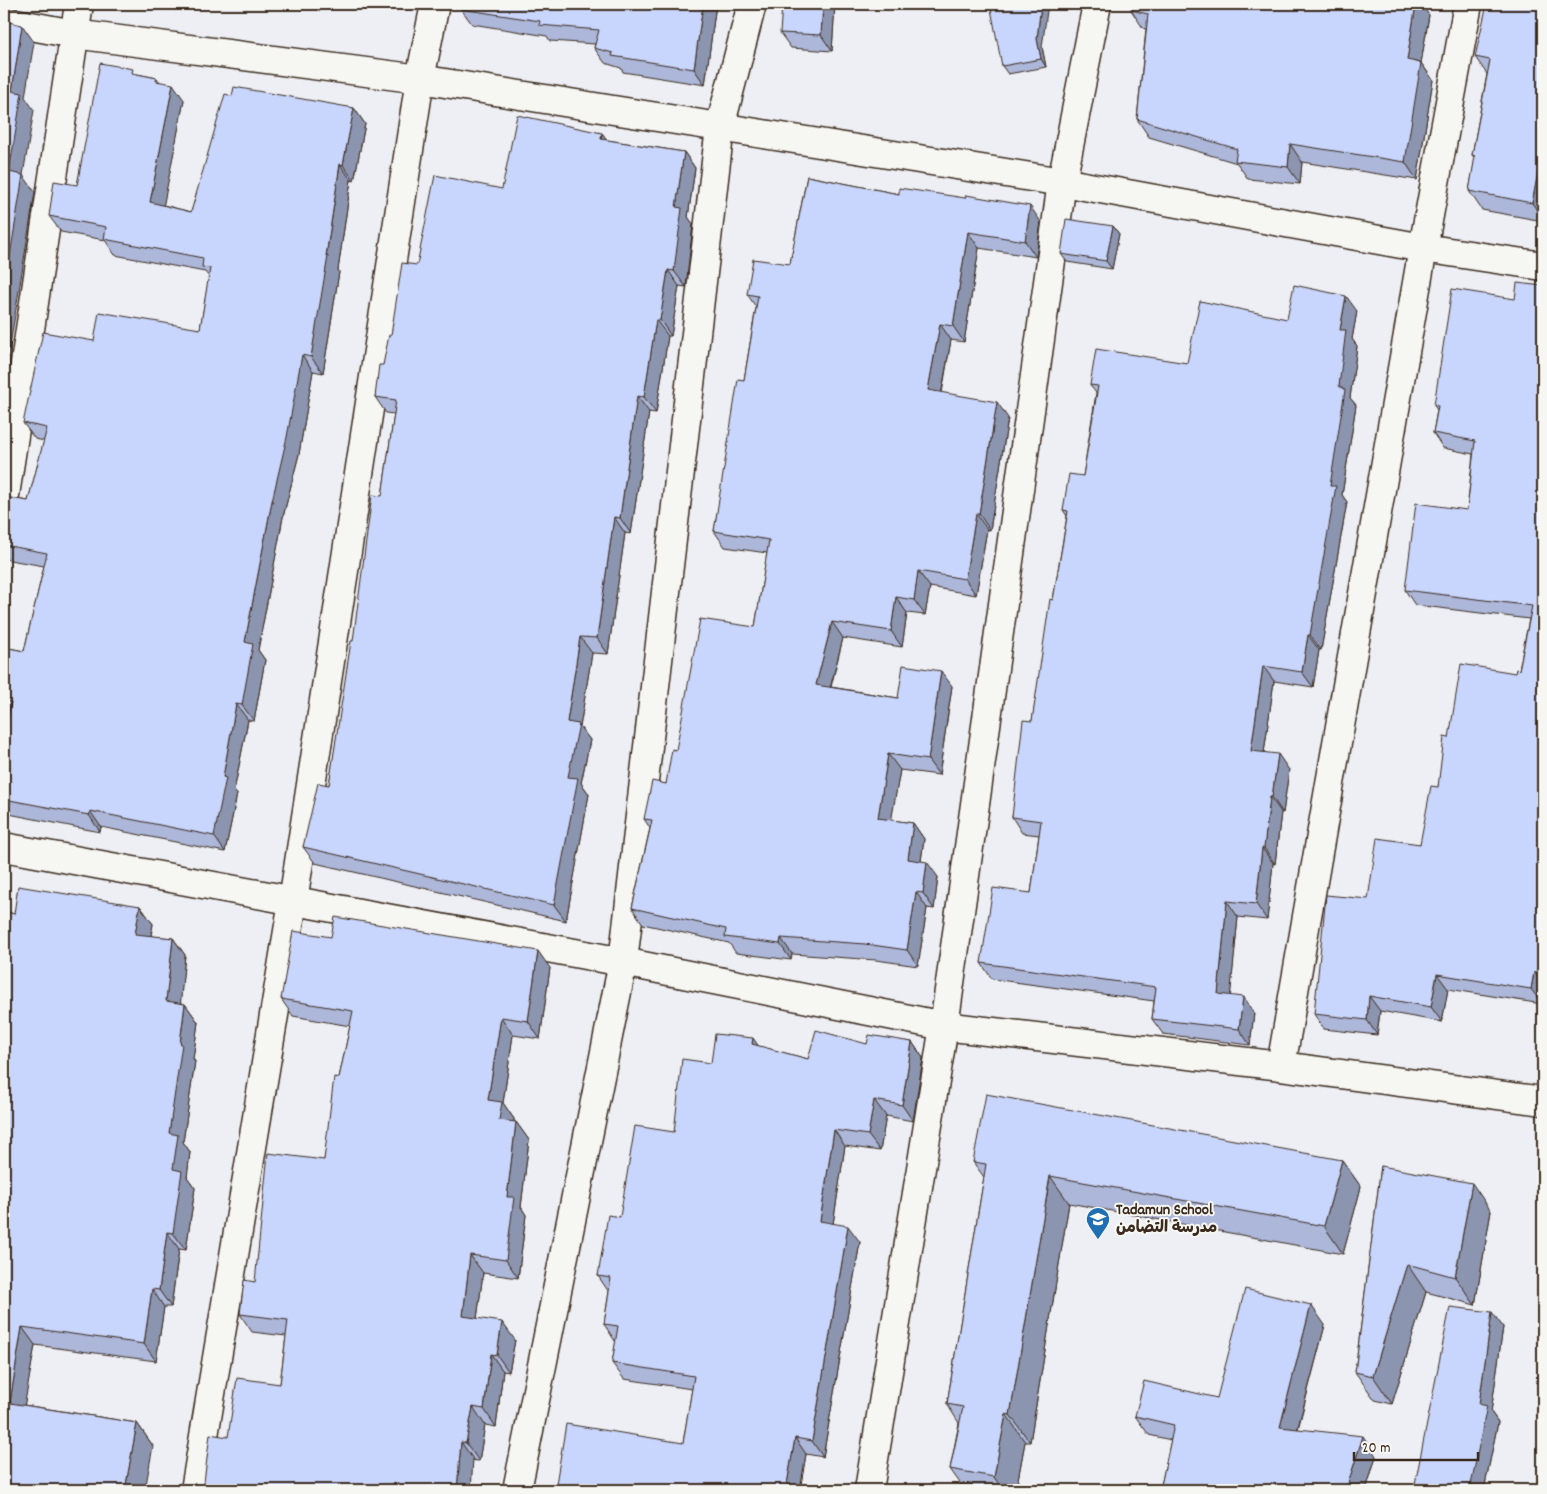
<svg xmlns="http://www.w3.org/2000/svg" width="1547" height="1494" font-family="Dekko,'Playpen Sans Arabic',sans-serif">
<style>
.lines{fill:none;stroke-linecap:round;stroke-linejoin:round}
.minor-casing{stroke:#3b2a1e;stroke-width:31}
.minor{stroke:#f6f6f2;stroke-width:28}
.wall{fill:#acb7d9;stroke:#3b2a1e}
.shaded-wall{fill:#8c95b0;stroke:#3b2a1e}
.building{fill:#c8d5fc;stroke:#3b2a1e}
.labels{text-anchor:middle;dominant-baseline:central;stroke-width:4;stroke-linejoin:round;paint-order:stroke}
.poi-label{font-size:16px;font-weight:bold;fill:#3b2a1e;stroke:#f6f6f2;text-anchor:start}
</style>
<rect width="100%" height="100%" fill="#edeff4"/>
<filter id="ink" filterUnits="userSpaceOnUse"><feTurbulence type="fractalNoise" baseFrequency=".02" numOctaves="2"/><feDisplacementMap in="SourceGraphic" scale="10" xChannelSelector="R" yChannelSelector="G"/><feConvolveMatrix kernelMatrix="1 2 1 2 8 2 1 2 1" color-interpolation-filters="sRGB"/></filter>
<g filter="url(#ink)">
<g class="lines">
<g class="minor-casing">
<g id="minor">
<polyline points="4,21 74,34 420,79 1062,182 1423,248 1543,266"/>
<polyline points="4,502 79,4"/>
<polyline points="4,847 623,962 944,1026 1281,1066 1543,1101"/>
<polyline points="1281,1066 1423,248 1468,4"/>
<polyline points="195,1490 293,901 420,79 435,4"/>
<polyline points="517,1490 623,962 720,127 752,4"/>
<polyline points="869,1490 944,1026 1062,182 1097,4"/>
</g>
</g>
<use href="#minor" class="minor"/>
</g>
<g class="wall">
<polygon points="716,4 705,85 623,72 621,68 605,63 594,48 595,44 550,41 547,36 472,24 461,9"/>
<polygon points="835,4 832,51 791,48 780,33"/>
<polygon points="1543,4 1543,221 1482,210 1469,191 1475,159 1472,155 1487,74 1475,57"/>
<polygon points="1131,10 1429,15 1421,63 1433,80 1417,180 1302,162 1300,184 1248,179 1237,163 1149,137 1137,119 1146,29 1143,28"/>
<polygon points="1042,47 1046,67 1008,74 1002,66"/>
<polygon points="137,74 157,78 160,82 184,100 163,205 191,212 232,96 354,108 365,124 354,181 351,180 338,270 339,272 323,373 313,371 299,454 283,517 258,650 265,660 254,721 248,720 234,791 237,794 225,852 101,827 100,832 4,813 4,741 8,716 4,715 4,647 24,651 44,566 4,559 4,497 28,501 44,441 35,439 23,423 94,341 200,329 209,277 205,272 115,255 105,240 61,232 49,216 77,185"/>
<polygon points="602,133 607,140 684,152 695,168 688,217 693,224 686,287 679,286 671,336 668,336 656,413 649,412 631,534 625,533 608,654 592,653 580,727 590,740 581,783 589,794 566,921 315,863 303,847 329,785 353,641 382,496 394,414 386,413 375,397 391,335 417,265 502,189"/>
<polygon points="807,176 1041,222 1036,257 979,248 964,342 951,340 942,393 1008,418 990,530 987,529 976,595 930,587 925,615 907,613 902,647 843,638 831,687 898,698 952,686 939,775 900,770 891,820 913,823 924,839 921,861 938,877 934,909 927,908 918,966 876,960 792,954 791,960 736,953 729,943 643,924 632,908 650,828 644,819 666,784 676,750 755,627 767,553 725,547 714,531 744,380 756,307 747,294 790,264"/>
<polygon points="1113,226 1119,234 1112,269 1067,262 1061,254"/>
<polygon points="1543,286 1543,996 1542,1004 1448,989 1442,1022 1380,1011 1377,1035 1324,1029 1314,1014 1368,899 1420,844 1438,787 1449,738 1519,670 1529,619 1415,605 1405,590 1467,510 1473,454 1443,448 1433,433 1437,410 1434,405 1515,299"/>
<polygon points="1357,311 1352,339 1357,346 1350,398 1356,405 1342,495 1347,502 1321,650 1319,650 1313,687 1274,681 1264,753 1289,770 1283,813 1281,812 1275,864 1273,863 1267,920 1238,917 1230,996 1254,1013 1250,1045 1163,1034 1152,1019 1154,1001 992,979 981,963 1031,893 1039,835 1022,833 1012,817 1032,721 1053,600 1067,516 1063,510 1083,476 1096,393 1090,385 1187,363 1287,319"/>
<polygon points="140,906 153,924 151,936 173,938 185,955 180,1003 185,1004 198,1022 193,1059 195,1061 183,1142 190,1152 187,1177 195,1188 186,1250 179,1249 171,1307 164,1307 156,1361 35,1345 24,1405 137,1423 153,1446 4,1490 4,911 14,914"/>
<polygon points="331,937 550,968 540,1039 513,1035 503,1103 514,1119 514,1122 516,1122 529,1140 521,1207 526,1215 518,1278 483,1273 477,1319 515,1340 509,1372 503,1371 496,1427 485,1425 479,1461 228,1437 280,1384 286,1336 252,1332 240,1314 255,1282 324,1160 339,1078 350,1026 293,1016 281,999"/>
<polygon points="912,1042 923,1058 913,1121 886,1116 880,1151 845,1146 833,1224 860,1242 823,1457 806,1454 800,1490 555,1490 683,1443 692,1389 624,1379 612,1363 616,1341 615,1341 604,1324 609,1292 598,1276 620,1217 674,1132 711,1063 758,1046 808,1059 867,1044"/>
<polygon points="1342,1160 1361,1187 1343,1254 1069,1203 1030,1442 1025,1442 1016,1490 965,1490 950,1469 959,1423 947,1404 984,1177 973,1162"/>
<polygon points="1381,1166 1491,1211 1475,1305 1426,1292 1392,1404 1375,1400 1355,1372"/>
<polygon points="1325,1325 1298,1429 1376,1456 1366,1490 1160,1490 1171,1440 1149,1435 1135,1416 1217,1398"/>
<polygon points="1503,1327 1491,1412 1498,1422 1484,1490 1420,1490 1415,1484"/>
</g>
<g class="shaded-wall">
<polygon points="703,4 716,4 705,85 694,69"/>
<polygon points="823,4 835,4 832,51 821,35"/>
<polygon points="1041,4 1048,4 1042,47 1046,67 1041,59 1037,39"/>
<polygon points="1416,4 1421,4 1429,15 1421,63 1433,80 1417,180 1405,162 1407,60"/>
<polygon points="22,25 34,42 25,97 34,110 23,175 35,192 6,370 4,368 4,293 12,91"/>
<polygon points="173,84 184,100 161,218 150,202"/>
<polygon points="354,108 365,124 354,181 343,165"/>
<polygon points="602,133 614,149 601,139"/>
<polygon points="1290,144 1302,162 1300,184 1288,167"/>
<polygon points="684,152 695,168 688,217 693,224 686,287 674,271 676,207"/>
<polygon points="340,164 351,180 338,270 339,272 323,373 311,357"/>
<polygon points="1539,167 1543,174 1543,219 1532,203"/>
<polygon points="1030,206 1041,222 1036,257 1025,241"/>
<polygon points="1113,226 1119,234 1112,269 1106,261"/>
<polygon points="968,232 979,248 964,342 953,326"/>
<polygon points="668,270 679,286 671,336 660,320"/>
<polygon points="1346,296 1357,311 1352,339 1357,346 1350,398 1356,405 1342,495 1347,502 1321,650 1310,635 1330,486 1339,386 1340,330"/>
<polygon points="656,320 668,336 656,413 644,397"/>
<polygon points="940,324 951,340 939,406 928,390"/>
<polygon points="302,355 313,371 299,454 283,517 258,650 265,660 254,721 242,705 245,642 272,501"/>
<polygon points="637,396 649,412 631,534 620,518"/>
<polygon points="997,402 1008,418 990,530 979,514"/>
<polygon points="976,514 987,529 976,595 965,579"/>
<polygon points="614,517 625,533 608,654 597,638"/>
<polygon points="918,571 930,587 925,615 914,600"/>
<polygon points="896,597 907,613 902,647 891,631"/>
<polygon points="832,622 843,638 827,700 816,685"/>
<polygon points="1308,635 1319,650 1313,687 1302,672"/>
<polygon points="580,637 592,653 580,727 590,740 581,783 589,794 566,921 554,905 568,777 567,722"/>
<polygon points="1263,666 1274,681 1262,767 1251,751"/>
<polygon points="941,671 952,686 939,775 928,760"/>
<polygon points="236,704 248,720 234,791 237,794 225,852 214,836 223,777"/>
<polygon points="888,754 900,770 889,834 878,818"/>
<polygon points="1278,754 1289,770 1283,813 1272,797"/>
<polygon points="1270,797 1281,812 1275,864 1264,848"/>
<polygon points="90,811 101,827 100,832 89,815"/>
<polygon points="913,823 924,839 919,875 908,859"/>
<polygon points="1262,848 1273,863 1267,920 1256,904"/>
<polygon points="927,862 938,877 934,909 923,893"/>
<polygon points="916,892 927,908 918,966 907,950"/>
<polygon points="1227,901 1238,917 1229,1010 1218,994"/>
<polygon points="140,906 153,924 148,952 135,934"/>
<polygon points="173,938 185,955 179,1019 166,1001"/>
<polygon points="781,938 792,954 791,960 780,944"/>
<polygon points="538,951 550,968 540,1039 528,1021"/>
<polygon points="1534,972 1543,985 1543,996 1542,1004 1531,989"/>
<polygon points="1437,974 1448,989 1442,1022 1431,1007"/>
<polygon points="1369,996 1380,1011 1377,1035 1367,1020"/>
<polygon points="1243,997 1254,1013 1250,1045 1239,1029"/>
<polygon points="185,1004 198,1022 193,1059 195,1061 183,1142 190,1152 187,1177 195,1188 186,1250 173,1233 173,1169 169,1133"/>
<polygon points="501,1017 513,1035 503,1103 514,1119 512,1138 499,1120 488,1100"/>
<polygon points="753,1038 764,1054 752,1044"/>
<polygon points="912,1042 923,1058 913,1121 902,1105"/>
<polygon points="874,1100 886,1116 880,1151 868,1135"/>
<polygon points="516,1122 529,1140 521,1207 526,1215 518,1278 506,1260 507,1197"/>
<polygon points="834,1130 845,1146 831,1237 820,1221"/>
<polygon points="1342,1160 1361,1187 1343,1254 1324,1226"/>
<polygon points="1050,1176 1069,1203 1030,1442 1010,1415"/>
<polygon points="1472,1183 1491,1211 1475,1305 1455,1277"/>
<polygon points="848,1226 860,1242 823,1457 812,1441"/>
<polygon points="167,1232 179,1249 171,1307 159,1290"/>
<polygon points="470,1255 483,1273 475,1334 463,1316"/>
<polygon points="1407,1264 1426,1292 1392,1404 1373,1376"/>
<polygon points="152,1289 164,1307 156,1361 144,1344"/>
<polygon points="1311,1305 1325,1325 1293,1446 1280,1427"/>
<polygon points="1492,1312 1503,1327 1491,1412 1498,1422 1484,1490 1470,1490 1479,1404"/>
<polygon points="502,1322 515,1340 509,1372 497,1355"/>
<polygon points="22,1327 35,1345 22,1419 10,1402"/>
<polygon points="491,1354 503,1371 496,1427 484,1409"/>
<polygon points="473,1407 485,1425 479,1461 466,1443"/>
<polygon points="1006,1414 1025,1442 1016,1490 1003,1490 994,1477"/>
<polygon points="137,1423 153,1446 145,1490 125,1490"/>
<polygon points="1363,1436 1376,1456 1366,1490 1346,1490"/>
<polygon points="795,1438 806,1454 800,1490 786,1490"/>
<polygon points="461,1442 473,1459 471,1490 457,1490"/>
</g>
<g class="building">
<polygon points="462,4 703,4 694,69 612,56 613,53 594,48 599,30 539,25 540,21 461,9"/>
<polygon points="782,4 823,4 821,35 780,33"/>
<polygon points="990,4 1041,4 1037,39 1041,59 1002,66"/>
<polygon points="1132,4 1416,4 1407,60 1421,63 1405,162 1290,144 1288,167 1235,161 1237,149 1137,119 1148,14 1131,10"/>
<polygon points="1487,4 1543,4 1543,168 1539,167 1532,203 1469,191 1475,156 1472,155 1490,60 1475,57"/>
<polygon points="4,21 22,25 12,91 22,93 9,172 23,175 4,293"/>
<polygon points="100,63 133,69 132,73 157,78 156,81 173,84 150,202 191,212 225,94 232,96 234,87 354,108 343,165 340,164 326,256 328,256 311,357 302,355 287,437 272,501 245,642 253,644 242,705 236,704 223,777 226,778 214,836 90,811 89,815 4,799 4,741 11,702 4,701 4,647 24,651 47,553 4,545 4,497 28,501 47,428 23,423 43,332 94,341 99,312 200,329 210,268 202,267 203,258 104,239 106,227 49,216 54,181 77,185"/>
<polygon points="517,115 602,133 601,139 684,152 676,207 682,208 674,271 668,270 660,320 656,320 644,397 637,396 620,518 614,517 597,638 580,637 567,722 579,724 568,777 578,778 554,905 303,847 318,783 329,785 351,641 353,641 372,495 382,496 396,400 375,397 379,365 383,365 389,335 391,335 402,263 417,265 435,175 502,189"/>
<polygon points="807,176 899,194 899,188 965,198 966,195 1030,206 1025,241 968,232 953,326 940,324 928,390 997,402 979,514 976,514 965,579 918,571 914,600 896,597 891,631 832,622 816,685 898,698 903,665 941,671 928,760 888,754 878,818 913,823 908,859 927,862 923,893 916,892 907,950 865,944 781,938 780,944 725,937 726,929 632,908 652,820 644,819 652,781 666,784 672,749 676,750 700,619 755,627 769,540 714,531 738,379 744,380 758,296 747,294 753,259 790,264"/>
<polygon points="1066,219 1113,226 1106,261 1061,254"/>
<polygon points="1517,283 1543,286 1543,973 1534,972 1531,989 1437,974 1431,1007 1369,996 1367,1020 1314,1014 1326,895 1368,899 1377,838 1420,844 1431,786 1438,787 1444,737 1449,738 1461,664 1515,673 1516,669 1519,670 1532,606 1405,590 1416,503 1467,510 1475,441 1433,433 1438,406 1434,405 1452,289 1515,299"/>
<polygon points="1294,285 1346,296 1340,330 1346,330 1339,386 1345,390 1330,486 1336,486 1310,635 1308,635 1302,672 1263,666 1251,751 1278,754 1272,797 1270,797 1264,848 1262,848 1256,904 1227,901 1218,994 1243,997 1239,1029 1152,1019 1156,987 981,963 993,888 1031,893 1041,821 1012,817 1023,720 1032,721 1050,599 1053,600 1068,511 1063,510 1069,474 1083,476 1098,386 1090,385 1096,349 1187,363 1200,301 1287,319"/>
<polygon points="18,886 140,906 135,934 173,938 166,1001 185,1004 180,1043 182,1044 169,1133 178,1135 173,1169 182,1171 173,1233 167,1232 159,1290 152,1289 144,1344 22,1327 10,1402 4,1401 4,911 14,914"/>
<polygon points="335,917 538,951 528,1021 501,1017 488,1100 502,1102 499,1120 516,1122 507,1197 514,1197 506,1260 470,1255 463,1316 502,1322 497,1355 491,1354 484,1409 473,1407 466,1443 461,1442 457,1490 203,1490 210,1434 228,1437 237,1378 280,1384 288,1320 240,1314 244,1280 255,1282 268,1153 324,1160 334,1077 339,1078 353,1011 281,999 293,931 331,937"/>
<polygon points="816,1030 867,1044 869,1035 912,1042 902,1105 874,1100 868,1135 834,1130 820,1221 848,1226 812,1441 795,1438 786,1490 555,1490 566,1424 683,1443 694,1376 612,1363 618,1326 604,1324 611,1278 598,1276 608,1215 620,1217 635,1126 674,1132 682,1059 711,1063 715,1034 753,1038 752,1044 808,1059"/>
<polygon points="986,1094 1342,1160 1324,1226 1050,1176 1010,1415 1006,1414 994,1477 950,1469 963,1407 947,1404 986,1164 973,1162"/>
<polygon points="1381,1166 1472,1183 1455,1277 1407,1264 1373,1376 1355,1372"/>
<polygon points="1245,1289 1311,1305 1280,1427 1363,1436 1346,1490 1160,1490 1174,1425 1135,1416 1144,1381 1217,1398"/>
<polygon points="1450,1307 1492,1312 1479,1404 1487,1406 1470,1490 1449,1490 1415,1484"/>
<polygon points="4,1402 137,1423 125,1490 4,1490"/>
<polygon points="540,1489 550,1490 539,1490"/>
</g>
</g>
<defs>
<g id="school-pin" transform="scale(1.25)"><path d="M0 17L-7.5 6A9.5 9.5 0 1 1 7.5 6Z" fill="#1f6fb2" stroke="#f6f6f2"/><path d="M0-5L7-2L0 1L-7-2ZM-4 1L0 2.5L4 1V4Q0 6-4 4Z" fill="#fff"/></g>
</defs>
<g fill-rule="evenodd">
<use href="#school-pin" x="1098" y="1219"/>
</g>
<g class="labels">
<g class="poi-label">
<text x="1116" y="1210">Tadamun School<tspan x="1116" dy="18">مدرسة التضامن</tspan></text>
</g>
</g>
<rect width="1547" height="1494" fill="none" stroke="#f6f6f2" stroke-width="20"/>
<rect x="10" y="10" width="1527" height="1474" fill="none" stroke="#3b2a1e" stroke-width="2" filter="url(#ink)"/>
<path d="M1354 1452v8h124v-8" fill="none" stroke="#3b2a1e" stroke-width="2.5"/>
<text x="1362" y="1452" font-size="15" fill="#3b2a1e" stroke="#f6f6f2" stroke-width="4" paint-order="stroke">20 m</text>
</svg>
